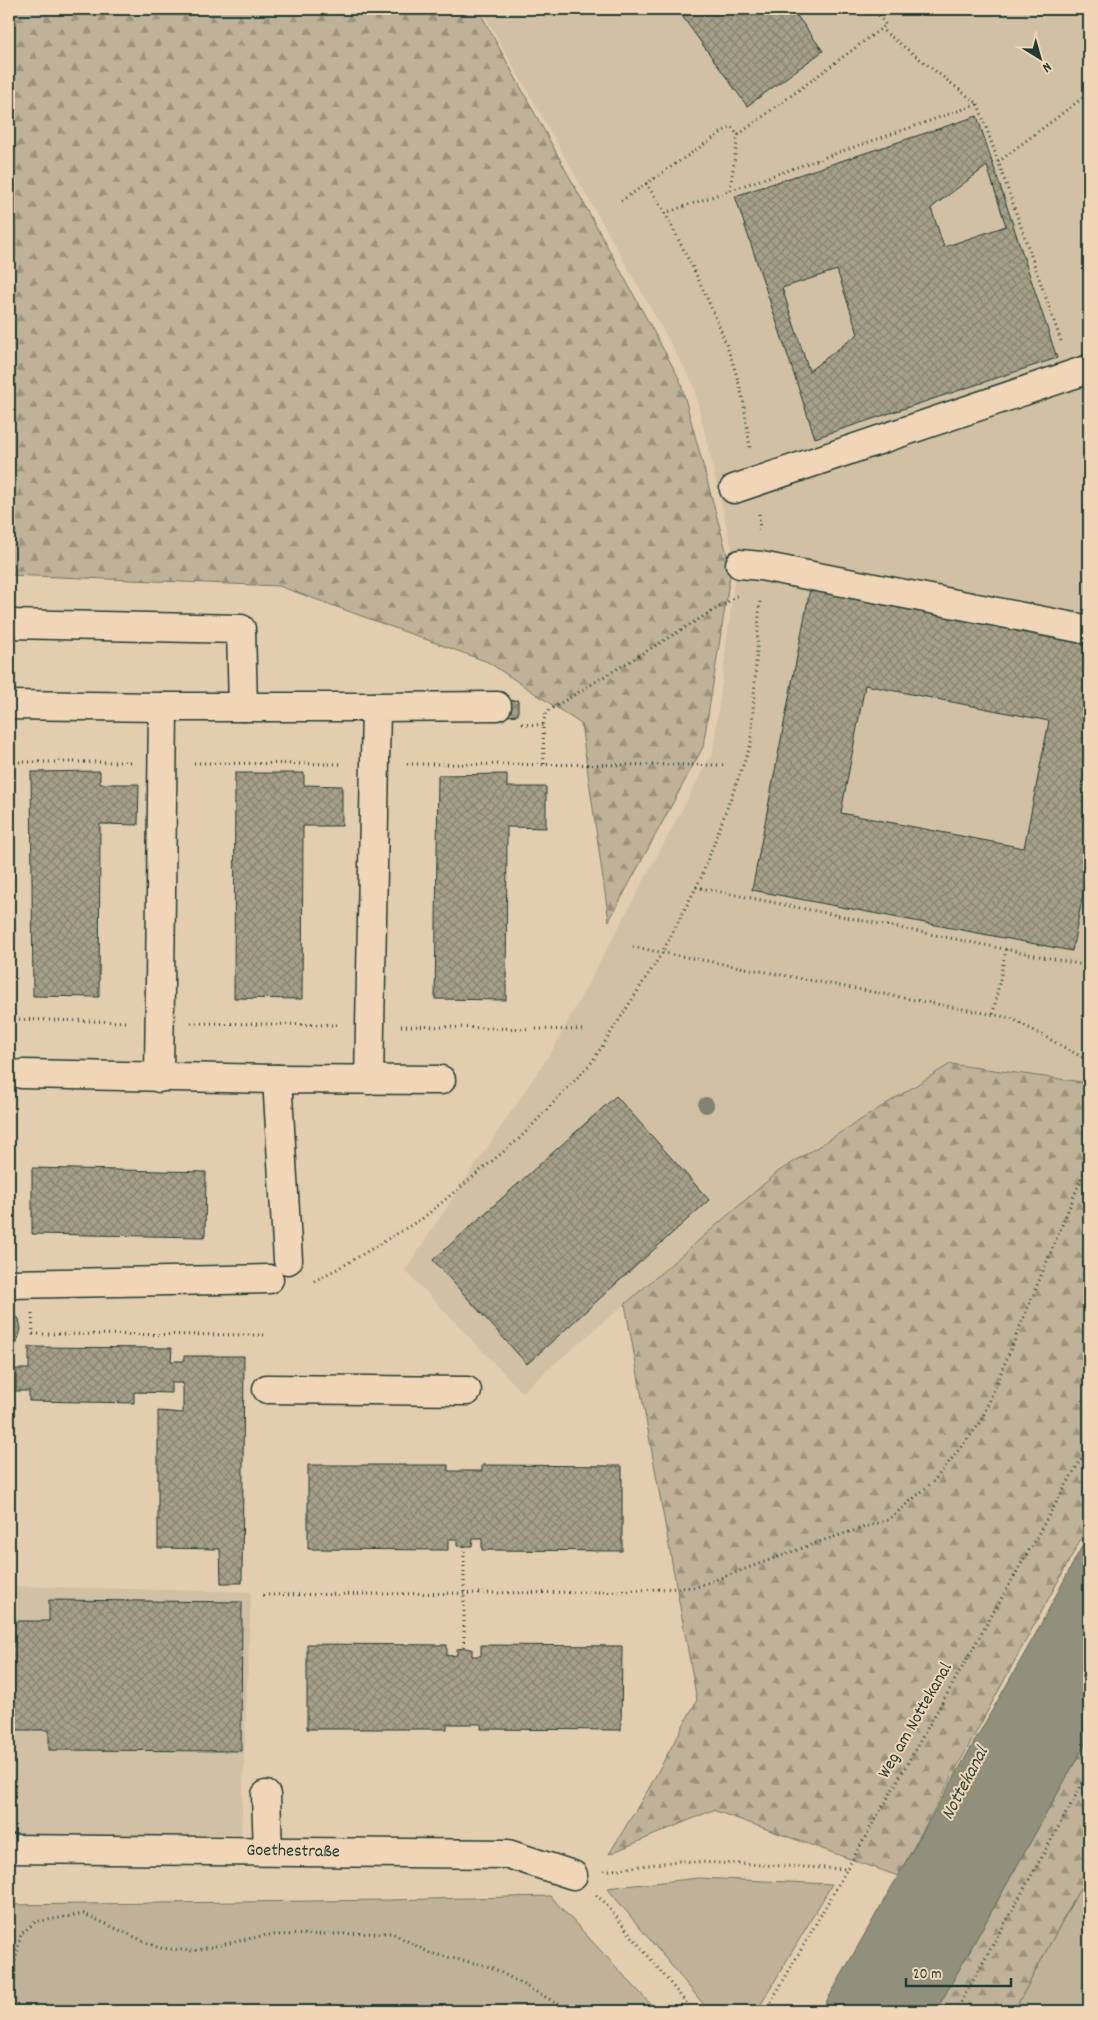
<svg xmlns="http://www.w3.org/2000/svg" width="1098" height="2020" font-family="Dekko,sans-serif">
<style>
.built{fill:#d1c0a4}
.green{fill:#bfb299;stroke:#6f7866}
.forest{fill:url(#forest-firs);stroke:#6f7866}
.water{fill:#90907b;stroke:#636f5f}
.building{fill:url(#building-cross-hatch);stroke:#1f3d34;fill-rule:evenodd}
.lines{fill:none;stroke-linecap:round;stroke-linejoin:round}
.minor-casing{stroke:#1f3d34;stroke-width:31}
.path{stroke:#1f3d34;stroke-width:3;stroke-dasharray:1 4;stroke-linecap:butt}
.minor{stroke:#f0d6b7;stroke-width:28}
.tree{fill:#808471}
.labels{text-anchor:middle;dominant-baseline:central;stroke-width:4;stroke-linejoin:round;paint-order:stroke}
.street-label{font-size:18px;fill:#1f3d34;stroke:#f0d6b7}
.water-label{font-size:19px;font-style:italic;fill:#30493f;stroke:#f0d6b7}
</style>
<defs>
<pattern id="forest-firs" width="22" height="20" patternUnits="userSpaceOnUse" patternTransform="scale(1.25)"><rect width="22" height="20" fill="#bfb299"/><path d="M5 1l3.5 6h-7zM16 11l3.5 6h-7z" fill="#9b927e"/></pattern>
<pattern id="building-cross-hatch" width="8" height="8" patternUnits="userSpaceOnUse" patternTransform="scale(1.25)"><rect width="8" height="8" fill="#a6a089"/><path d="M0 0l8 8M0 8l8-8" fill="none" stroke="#878471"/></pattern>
</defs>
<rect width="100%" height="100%" fill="#e3cdaf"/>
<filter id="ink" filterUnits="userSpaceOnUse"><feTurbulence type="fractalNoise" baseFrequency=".02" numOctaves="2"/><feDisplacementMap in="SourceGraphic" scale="10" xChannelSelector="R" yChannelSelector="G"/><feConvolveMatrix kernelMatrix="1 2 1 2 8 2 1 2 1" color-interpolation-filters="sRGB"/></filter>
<g filter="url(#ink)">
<g class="built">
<polygon points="481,9 1088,9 1089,11 1089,1083 950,1064 779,1171 522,1392 405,1270 553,1049 713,752 736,567 693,383"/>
<polygon points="9,1586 251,1592 241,1834 9,1838"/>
</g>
<g class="green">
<polygon points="699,1878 832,1884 757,2011 709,2011 607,1888"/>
<polygon points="1080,1888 1089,1895 1089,2011 1014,2011"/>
<polygon points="550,1896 657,2011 9,2011 9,1905 390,1900"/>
</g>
<g class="forest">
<polygon points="9,9 478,9 680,380 731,569 703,747 609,921 581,724 488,662 279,586 9,575"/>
<polygon points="950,1064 1089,1083 1089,1524 898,1876 713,1810 609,1854 648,1790 697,1700 625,1304 779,1171"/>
<polygon points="1089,1737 1089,1895 1080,1888 1014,2011 936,2011"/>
</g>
<polygon class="water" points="1089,1533 1089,1737 936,2011 821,2011 1035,1635"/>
<g class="building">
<polygon points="677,9 792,9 823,51 747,106"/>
<path d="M977 116 1057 358 815 438 735 196ZM987 166 1006 226 944 247 931 208ZM837 270 858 334 809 371 782 288Z"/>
<path d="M810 589 1089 642V863L1072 951 752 890ZM865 685 1049 721 1024 848 841 813Z"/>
<polygon points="518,700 518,715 508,716 508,701"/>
<polygon points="100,771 100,784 139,784 138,825 100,824 99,997 33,996 31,772"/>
<polygon points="235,773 304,773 304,785 342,786 342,826 303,826 302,999 234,998"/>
<polygon points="507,774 507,787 546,787 546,828 507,827 506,1000 435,999 438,775"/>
<polygon points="616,1096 709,1200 527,1364 433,1260"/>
<polygon points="32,1168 206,1172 205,1237 32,1234"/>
<polygon points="9,1308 19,1319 21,1329 17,1343 9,1351"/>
<polygon points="29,1347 172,1348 171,1361 184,1361 184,1356 244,1356 242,1583 221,1583 220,1549 158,1548 158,1411 183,1413 183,1383 171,1383 171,1393 134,1392 134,1403 29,1401 29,1391 16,1391 16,1369 29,1369"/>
<polygon points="308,1465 448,1465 448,1471 482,1471 482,1465 622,1466 622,1551 482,1550 482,1539 473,1539 472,1546 457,1546 457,1539 448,1539 448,1550 308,1549"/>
<polygon points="49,1600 242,1602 241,1751 49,1750 49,1730 9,1730 9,1621 49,1621"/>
<polygon points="307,1644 447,1645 447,1656 457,1655 457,1649 464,1648 472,1649 472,1656 481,1656 481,1645 622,1646 621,1730 481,1729 481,1724 447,1724 447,1729 307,1729"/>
</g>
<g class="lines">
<g class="minor-casing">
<g id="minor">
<polyline points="734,489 1089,369"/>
<polyline points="740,564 761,566 1089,630"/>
<polyline points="9,624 241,629 243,707"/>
<polyline points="9,705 163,707"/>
<polyline points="22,1074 277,1079"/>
<polyline points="159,1078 163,707 376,707"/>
<polyline points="369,1080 376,707 497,706"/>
<polyline points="288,1260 277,1079 441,1080"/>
<polyline points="9,1284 269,1279"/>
<polyline points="267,1389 467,1391"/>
<polyline points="266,1795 268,1851"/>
<polyline points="9,1849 508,1854 573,1875"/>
</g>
</g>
<g class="path">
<polyline points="1079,9 1089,23"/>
<polyline points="978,104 1062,344"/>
<polyline points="998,162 1089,93"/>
<polyline points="646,183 665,213 978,104 881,29"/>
<polyline points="730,190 738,135"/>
<polyline points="621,201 731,126 738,135 886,25 874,9"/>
<path d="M665 213C695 272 728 334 743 400 746 416 748 433 750 449"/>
<polyline points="759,514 760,533"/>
<polyline points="522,724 543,725"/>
<polyline points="9,762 131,762"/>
<polyline points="194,763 343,764"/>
<polyline points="407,764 725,765"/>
<polyline points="544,764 543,725 546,712 737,596"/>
<polyline points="696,887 1089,966"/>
<polyline points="633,947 1011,1018 1089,1061"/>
<polyline points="993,1014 1006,949"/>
<polyline points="9,1019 127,1022"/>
<polyline points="191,1023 339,1025"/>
<polyline points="401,1026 583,1030"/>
<polyline points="314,1281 348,1263 423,1218 520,1138 592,1062 662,953 701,878 751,744 760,599"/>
<polyline points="32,1314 33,1334 268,1335"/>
<polyline points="464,1546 464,1648"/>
<polyline points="263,1595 599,1592 696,1587 827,1539 888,1520 934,1481 980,1423 1089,1160"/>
<polyline points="604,1871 678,1861 847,1869"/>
<polyline points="596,1895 604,1902 693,2011"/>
<polyline points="9,1964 14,1966"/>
<polyline points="13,2011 14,1966 21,1934 35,1922 84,1914 159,1948 193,1951 266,1935 392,1933 430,1953 491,1967 571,2011"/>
<polyline points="766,2011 1089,1445"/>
<polyline points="956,2011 1089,1772"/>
</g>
<use href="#minor" class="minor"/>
</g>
<circle class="tree" cx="706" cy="1105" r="8"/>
</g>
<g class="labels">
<g class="street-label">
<text transform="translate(916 1721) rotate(-60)">Weg am Nottekanal</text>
<text transform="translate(293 1852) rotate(1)">Goethestraße</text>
</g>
<g class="water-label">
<text transform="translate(966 1784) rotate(-62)">Nottekanal</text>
</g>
</g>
<rect width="1098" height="2020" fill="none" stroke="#f0d6b7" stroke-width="30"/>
<rect x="15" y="15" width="1068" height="1990" fill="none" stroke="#1f3d34" stroke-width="2" filter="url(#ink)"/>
<g transform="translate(1040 58) rotate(143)" stroke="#f0d6b7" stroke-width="4" paint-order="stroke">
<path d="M0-4L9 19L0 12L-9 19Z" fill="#1f3d34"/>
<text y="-8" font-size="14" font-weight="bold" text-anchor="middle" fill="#1f3d34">N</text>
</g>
<path d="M906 1978v8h105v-8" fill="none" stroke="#1f3d34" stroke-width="2.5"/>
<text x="913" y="1978" font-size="15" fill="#1f3d34" stroke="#f0d6b7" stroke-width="4" paint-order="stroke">20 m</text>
</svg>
